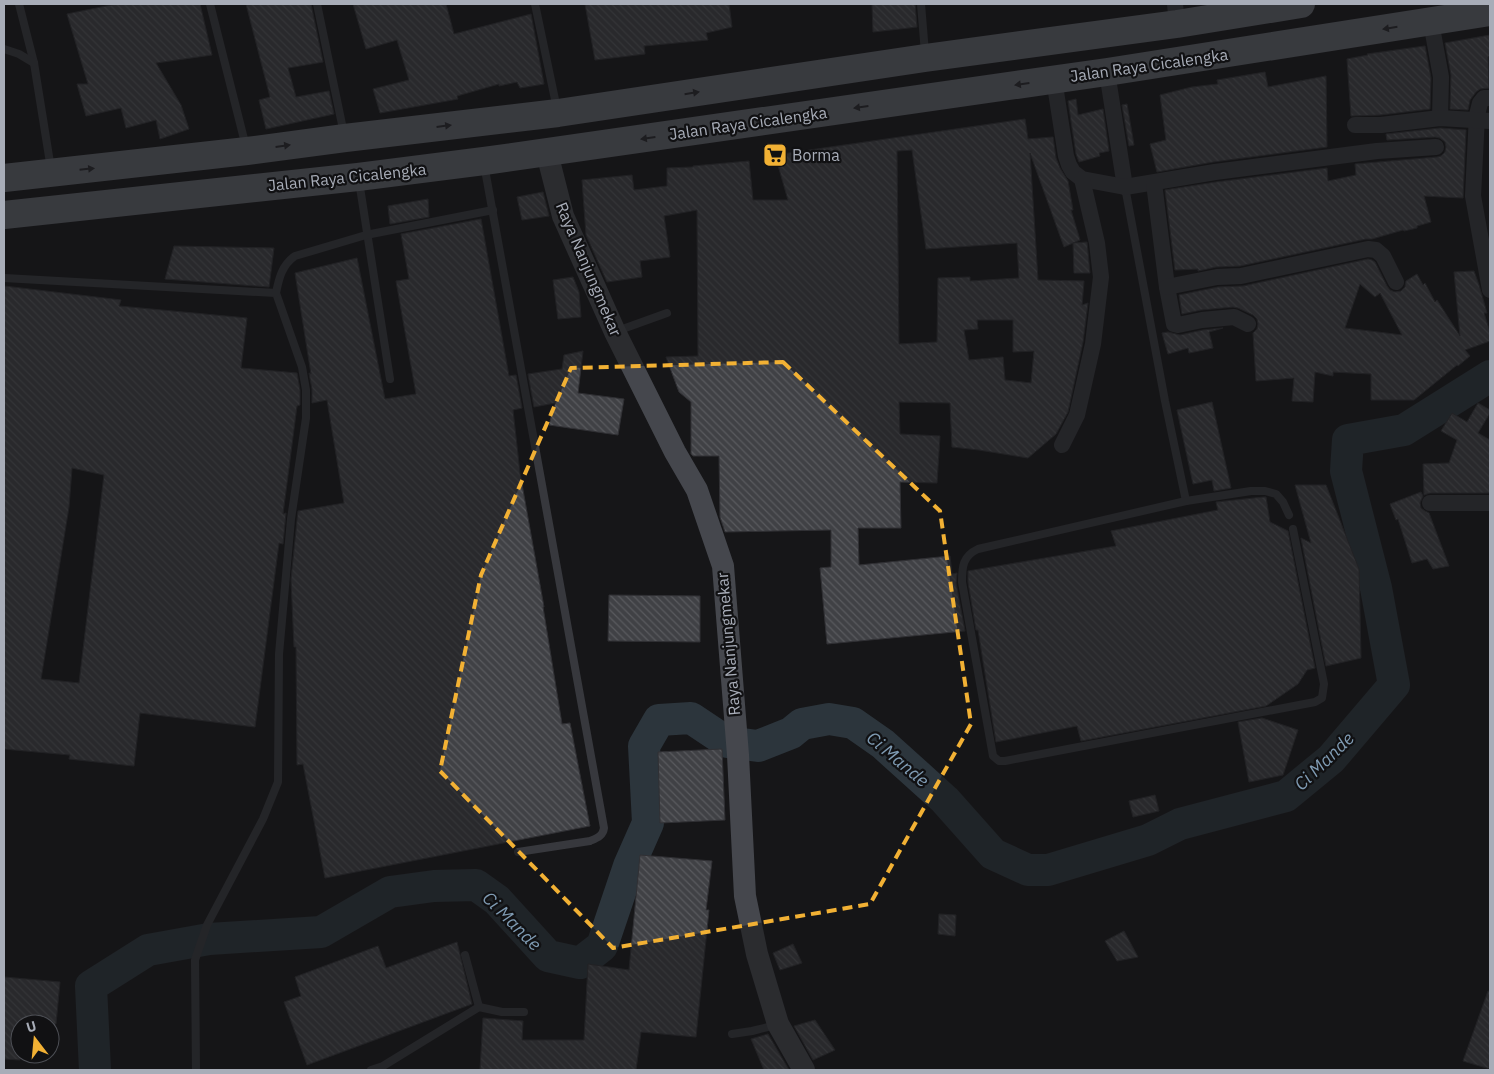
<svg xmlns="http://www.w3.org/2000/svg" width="1494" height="1074" font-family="'IBM Plex Sans',sans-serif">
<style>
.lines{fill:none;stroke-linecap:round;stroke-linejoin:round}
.river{stroke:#2c353c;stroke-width:32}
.building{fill:url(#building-back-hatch);stroke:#303034;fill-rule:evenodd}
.lane{stroke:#37383d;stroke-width:8}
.street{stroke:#37383d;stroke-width:16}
.secondary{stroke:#45474d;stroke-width:22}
.highway{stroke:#63666e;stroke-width:28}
.oneway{fill:#26262a}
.marked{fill:none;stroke:#f2b134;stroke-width:4;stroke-dasharray:10 6;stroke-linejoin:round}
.labels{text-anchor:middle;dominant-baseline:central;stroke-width:4.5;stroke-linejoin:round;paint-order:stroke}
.street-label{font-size:16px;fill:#a8adb8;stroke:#111113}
.poi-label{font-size:16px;fill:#a8adb8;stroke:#111113;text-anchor:start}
.water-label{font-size:18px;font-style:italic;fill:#7f9bb3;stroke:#111113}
</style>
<defs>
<pattern id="building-back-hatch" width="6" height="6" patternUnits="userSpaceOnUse" patternTransform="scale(1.25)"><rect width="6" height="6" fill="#404145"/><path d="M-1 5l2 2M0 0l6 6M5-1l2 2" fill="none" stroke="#595a5e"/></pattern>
</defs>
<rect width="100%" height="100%" fill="#161618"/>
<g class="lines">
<polyline class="river" points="95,1070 91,986 148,950 209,939 321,932 390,892 434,886 476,885 497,900 548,956 580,963 602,946 629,866 648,823 644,746 659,720 691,718 727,742 758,746 791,733 802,724 829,719 853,723 883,744 945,800 993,854 1028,870 1048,870 1148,840 1180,824 1286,796 1331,759 1394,685 1376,588 1346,471 1348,440 1404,430 1490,376"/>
</g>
<g class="building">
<polygon points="116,4 200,4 212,55 156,63 181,105 189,129 160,139 156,120 126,128 121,108 86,116 77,84 88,84 67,14"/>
<polygon points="246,4 311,4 323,62 288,68 296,97 329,91 334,114 266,129 259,100 270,97"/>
<polygon points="353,4 446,4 454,34 531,14 544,84 520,88 517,82 499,86 499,84 457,96 458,99 380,113 373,89 409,80 397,40 366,49"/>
<polygon points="585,4 729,4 732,27 706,33 708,40 644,46 645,54 595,60"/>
<polygon points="872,4 915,4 917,27 873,32"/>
<polygon points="1490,35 1490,56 1488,57 1489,88 1480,89 1476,92 1470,100 1468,110 1450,109 1451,75 1445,43"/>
<polygon points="1425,46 1431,78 1430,109 1380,115 1351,116 1347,59 1368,55 1367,54"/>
<polygon points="1265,72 1268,87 1326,76 1327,147 1213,162 1157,172 1150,144 1166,140 1160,95 1192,87 1218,84 1217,80"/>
<polygon points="1076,99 1078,115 1103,109 1109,151 1099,153 1100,156 1079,162 1076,154 1068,101"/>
<polygon points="1127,104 1134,145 1129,146 1122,105"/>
<path d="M1025 119 1028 139 1053 137 1056 158 1060 168 1068 181 1073 210H1071L1080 240 1064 247 1030 153 1038 280 1084 281 1082 305 1088 303 1083 342 1068 412 1056 434 1028 458 979 450 952 447 950 403 899 402 900 434 940 436 937 483 900 482 901 528H858L859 565 950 556 952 574 957 573 956 583 965 631 827 644 820 568 831 567V530L725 532 720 517 719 456H693L691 454V402L679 392 666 357 698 356 697 210 664 216 670 257 640 261 642 277 607 282 586 235 582 180 632 175 634 190 667 186V168L693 167V166L749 161 753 200H788L775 155ZM912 150 926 249 1017 243 1019 278 970 281V277L938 278 937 342 899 344 897 151ZM977 320H1013V352L1034 351 1031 383 1005 380 1003 357 969 360 964 330 978 329Z"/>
<polygon points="1440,128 1466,130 1463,198 1424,196 1431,222 1417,226 1417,228 1404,231 1403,230 1372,239 1366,239 1240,266 1216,267 1198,271 1198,269 1175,270 1165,190 1216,182 1327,168 1328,181 1356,175 1355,164 1437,157 1441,156 1445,152 1446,147 1445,142 1440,138 1435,137 1387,140 1386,134"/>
<polygon points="543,192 549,216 522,220 517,197"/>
<polygon points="428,199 429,217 390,224 388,206"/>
<polygon points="481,219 509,376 516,375 522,408 513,410 520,473 544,607 543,607 562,724 570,723 590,826 325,878 303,764 297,765 296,647 294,647 291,579 298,511 344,503 327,400 312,403 312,389 309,373 311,374 295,273 357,258 385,399 416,394 396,281 409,279 401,234"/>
<polygon points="1087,242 1090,273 1074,273 1073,243"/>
<polygon points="174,246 274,248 269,287 165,279"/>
<path d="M1368 259 1372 260 1375 262 1387 286 1390 290 1395 292 1401 291 1405 287 1406 281 1417 274 1423 285 1425 283 1435 302 1437 300 1460 336 1454 272 1474 271 1479 285 1487 313H1484L1490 332V341L1465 350 1470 356 1458 366 1457 365 1414 400H1371V374L1333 372V376L1315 372 1313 402 1292 401 1294 378 1256 381 1253 333 1257 329 1258 324 1257 319 1253 315 1238 308 1233 307 1201 310 1182 314 1179 295 1218 287 1243 286ZM1360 284 1375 297 1380 293 1402 335 1345 328Z"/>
<polygon points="573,277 579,292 581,317 558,319 553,280"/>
<path d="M4 286 121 300 119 306 247 318 241 368 297 373 300 390V405L297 406 283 514 286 513 283 544 279 543 255 727 140 713 134 766 69 759 70 755 4 749ZM72 468 104 475 79 683 41 679 69 507Z"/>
<polygon points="1223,328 1209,332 1213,348 1189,353 1188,348 1168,354 1162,333 1168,332 1180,335 1203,330"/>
<polygon points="583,351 578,393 624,399 618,435 549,425 555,403 534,407 528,374 562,369 564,355"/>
<polygon points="1212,402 1231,488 1214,491 1212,480 1193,484 1177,410"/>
<polygon points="1478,403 1490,410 1490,413 1478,433 1490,440 1490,493 1430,493 1424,495 1423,464 1449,463 1457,440 1441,431 1452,413 1467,422"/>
<polygon points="1295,485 1326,485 1359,569 1361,658 1326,666 1301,538 1311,543"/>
<polygon points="1421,492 1423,496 1420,503 1421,508 1425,511 1429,513 1449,566 1433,569 1427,559 1412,563 1398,519 1396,520 1390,504"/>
<polygon points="1264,497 1266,497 1270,522 1288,531 1315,668 1307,670 1298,684 1266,706 1081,741 1077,726 996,742 978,630 976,630 968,582 968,571 1116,546 1111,531 1218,510 1216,502"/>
<polygon points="609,595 700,596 700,642 608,641"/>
<polygon points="1262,718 1298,730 1283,775 1249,782 1238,722"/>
<polygon points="722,749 725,820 660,823 658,752"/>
<polygon points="1155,795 1159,811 1133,817 1129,801"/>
<polygon points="640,855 712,861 706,910 709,910 696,1037 641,1032 636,1070 480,1070 483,1018 523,1021 522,1040 584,1040 588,964 629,970"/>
<polygon points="939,914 956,915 955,936 938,934"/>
<polygon points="1124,931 1138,957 1117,961 1105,941"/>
<polygon points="457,942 472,1004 307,1065 284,1002 301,996 295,977 378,946 386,968"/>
<polygon points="793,944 802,963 780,970 773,953"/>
<polygon points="4,977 60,982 56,1024 20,1024 20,1060 4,1059"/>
<polygon points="1488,991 1490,991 1490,1069 1463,1061"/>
<polygon points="815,1020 835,1050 813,1060 794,1026"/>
<polygon points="768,1034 789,1070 764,1070 751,1039"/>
</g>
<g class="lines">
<g class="lane">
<polyline points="19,4 34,63 51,169"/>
<polyline points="210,4 246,147"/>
<polyline points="317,4 344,134"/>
<polyline points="535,4 557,109"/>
<polyline points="921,4 925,53"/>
<polyline points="4,49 19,54 34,63"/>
<path d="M484 164 604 828C603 836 597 838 590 841L518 852"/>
<polyline points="359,181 390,379"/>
<polyline points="1125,187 1165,401 1186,501"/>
<polyline points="4,278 276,293 302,367 306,390 306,418 291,519 279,654 278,782 263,819 207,925 195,960 196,1070"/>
<path d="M276 293C279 278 282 265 295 256L366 235 493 210"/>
<polyline points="617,331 667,313"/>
<path d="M1289 515 1283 502 1276 494 1265 491H1251L1186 501 978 549C963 556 962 566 962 582L993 756 999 761H1005L1315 702 1322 698 1324 684 1293 529"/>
<polyline points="465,955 479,1007"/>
<polyline points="732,1034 752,1031 776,1025"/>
<polyline points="371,1070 383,1066 479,1007 502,1012 524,1012"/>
</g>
<g class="street">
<polyline points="1175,4 1177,24"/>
<polyline points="1431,22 1441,77 1440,118"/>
<polyline points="1107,72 1125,187"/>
<polyline points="1054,79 1066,156 1069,165 1073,172 1082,179 1125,187 1215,172 1377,151 1436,147"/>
<polyline points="1490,98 1484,98 1480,103 1477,115 1473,196 1490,290"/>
<polyline points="1355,125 1381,125 1440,118 1490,121"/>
<polyline points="1154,183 1167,287 1174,324 1178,325 1202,320 1234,317 1248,324"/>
<polyline points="1167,287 1217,277 1241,276 1368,249 1376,250 1383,256 1396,282"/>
<polyline points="1062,445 1077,415 1093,344 1101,277 1097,243 1082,179"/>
<polyline points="1430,503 1490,503"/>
</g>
<polyline class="secondary" points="547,153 563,216 615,332 675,452 697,490 723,566 738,755 745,896 757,954 778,1024 804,1070"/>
<g class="highway">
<polyline points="4,178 247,151 345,138 558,113 925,58 1177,24 1301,4"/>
<polyline points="4,215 358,177 484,161 1107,72 1490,12"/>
</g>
</g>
<defs><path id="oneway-solid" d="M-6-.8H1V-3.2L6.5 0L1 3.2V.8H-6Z" transform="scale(1.25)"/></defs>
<g class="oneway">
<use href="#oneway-solid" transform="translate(1390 28) rotate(171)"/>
<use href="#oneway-solid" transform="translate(1022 84) rotate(172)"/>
<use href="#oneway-solid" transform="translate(692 93) rotate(-9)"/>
<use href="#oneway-solid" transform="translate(861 107) rotate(172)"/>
<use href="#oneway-solid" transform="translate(444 126) rotate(-7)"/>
<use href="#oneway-solid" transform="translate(648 138) rotate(172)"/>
<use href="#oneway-solid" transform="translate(283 146) rotate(-8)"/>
<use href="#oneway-solid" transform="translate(87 169) rotate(-6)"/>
</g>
<path d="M0 0H1494V1074H0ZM783 362 940 511 971 724 870 904 613 948 440 771 481 575 571 368Z" fill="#161618" fill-opacity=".55" fill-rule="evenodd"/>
<path class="marked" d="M783 362 940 511 971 724 870 904 613 948 440 771 481 575 571 368Z"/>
<defs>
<g id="supermarket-square" transform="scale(1.25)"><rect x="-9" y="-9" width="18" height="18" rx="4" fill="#f2b134" stroke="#111113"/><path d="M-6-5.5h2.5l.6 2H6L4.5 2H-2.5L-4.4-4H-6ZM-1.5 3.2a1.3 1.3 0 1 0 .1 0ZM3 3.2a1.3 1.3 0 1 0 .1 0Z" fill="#111"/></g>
</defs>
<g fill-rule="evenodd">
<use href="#supermarket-square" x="775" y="155"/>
</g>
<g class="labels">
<g class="street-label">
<text transform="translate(1149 65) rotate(-8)">Jalan Raya Cicalengka</text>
<text transform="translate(748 123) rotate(-8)">Jalan Raya Cicalengka</text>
<text transform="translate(347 177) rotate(-6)">Jalan Raya Cicalengka</text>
<text transform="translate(589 269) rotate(67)">Raya Nanjungmekar</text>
<text transform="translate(728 644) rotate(-95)">Raya Nanjungmekar</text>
</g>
<g class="poi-label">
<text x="792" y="155">Borma</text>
</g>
<g class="water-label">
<text transform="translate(898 759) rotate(40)">Ci Mande</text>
<text transform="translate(1324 761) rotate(-44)">Ci Mande</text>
<text transform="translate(512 921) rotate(45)">Ci Mande</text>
</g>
</g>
<rect width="1494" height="1074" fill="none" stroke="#a8adb8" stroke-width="10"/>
<g transform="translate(35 1039) rotate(344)"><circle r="24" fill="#111113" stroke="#4d4f55"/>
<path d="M0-4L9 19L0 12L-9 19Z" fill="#f2b134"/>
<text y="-8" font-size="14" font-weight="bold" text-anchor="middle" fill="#a8adb8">U</text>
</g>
</svg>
